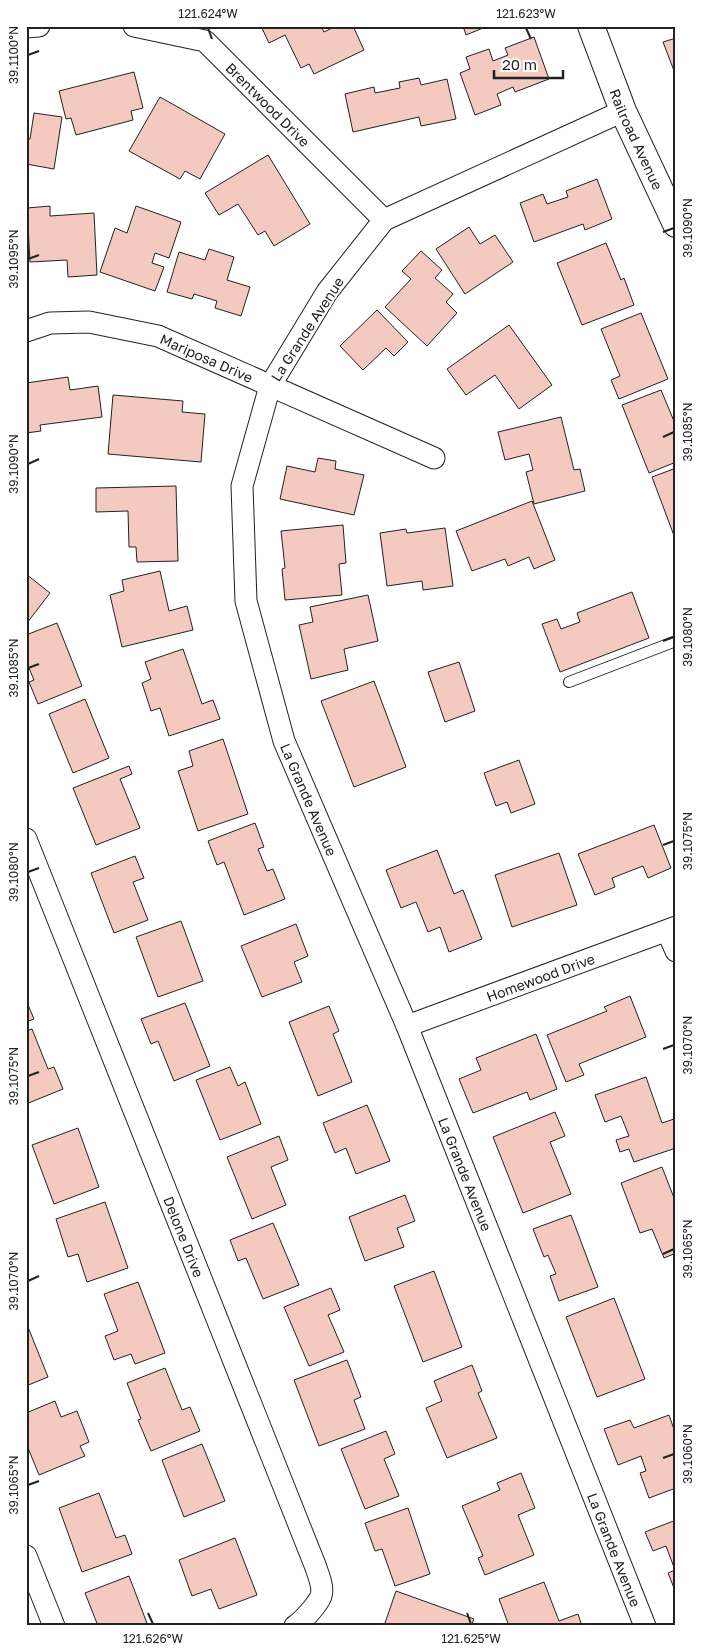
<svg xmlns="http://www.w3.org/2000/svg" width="702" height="1652" font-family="'Golos Text',sans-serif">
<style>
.building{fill:#f3c9c0;stroke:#222}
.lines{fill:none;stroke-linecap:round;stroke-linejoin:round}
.service-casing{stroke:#222;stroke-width:12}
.minor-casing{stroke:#222;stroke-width:23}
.tertiary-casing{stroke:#222;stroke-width:28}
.service{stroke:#fff;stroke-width:10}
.minor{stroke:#fff;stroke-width:21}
.tertiary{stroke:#fff;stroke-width:26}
.ticks{fill:none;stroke:#222;stroke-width:2}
.labels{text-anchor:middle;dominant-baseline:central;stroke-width:4;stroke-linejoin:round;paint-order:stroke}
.street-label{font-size:14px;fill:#222;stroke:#fff}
.neatline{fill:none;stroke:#222;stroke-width:2}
.ticks-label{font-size:12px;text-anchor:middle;fill:#222}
</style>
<rect width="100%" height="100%" fill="#fff"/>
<g class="building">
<polygon points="261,26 321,26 324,32 336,26 353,26 364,50 314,74 309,64 301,68 285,35 269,43"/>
<polygon points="463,26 488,26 466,35"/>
<polygon points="534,37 549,79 515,92 513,87 497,94 501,105 475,115 460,73 470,69 466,57 489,49 493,61 508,55 505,48"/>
<polygon points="676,38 676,76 663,42"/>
<polygon points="134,72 143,108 131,111 133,120 76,135 71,118 66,119 59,91"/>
<polygon points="419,78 421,85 447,79 456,119 421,126 419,117 353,132 345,94 374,87 375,93 400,88 399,82"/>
<polygon points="160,97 225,134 200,179 185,171 180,179 129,151"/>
<polygon points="34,113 62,117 54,169 26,164 26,139 30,139"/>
<polygon points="268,155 310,224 274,246 265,231 258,235 238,204 219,215 205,193"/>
<polygon points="597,179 612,219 585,230 583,224 534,242 520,203 543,194 547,204 568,197 566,191"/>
<polygon points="50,206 50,216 94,213 97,275 68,277 67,260 30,262 27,208"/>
<polygon points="136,206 181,222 169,258 155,253 152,263 164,267 155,291 100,272 115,228 127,233"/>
<polygon points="469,227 480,244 495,235 513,262 465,294 436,249"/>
<polygon points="606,243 621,280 624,278 634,305 582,325 557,263"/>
<polygon points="209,249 234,257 227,280 250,287 241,316 215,308 217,301 194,294 192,299 167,292 179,252 205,260"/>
<polygon points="421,251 442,270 435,278 453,294 446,302 457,313 427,346 385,307 411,279 402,271"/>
<polygon points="377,310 408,342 394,356 386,348 363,370 340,346"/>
<polygon points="641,313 668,379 619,399 611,380 620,376 601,329"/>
<polygon points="509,325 552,385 519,409 495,375 466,395 447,369"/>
<polygon points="68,377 70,390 98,386 102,417 40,425 41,431 26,433 26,383"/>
<polygon points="661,390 676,426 676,462 649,473 622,405"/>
<polygon points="113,395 183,401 182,412 205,414 201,462 108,454"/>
<polygon points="561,417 574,470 580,469 585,491 534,504 526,472 533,470 529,454 505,460 498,432"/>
<polygon points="318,458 336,461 335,469 364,475 354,515 280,499 287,466 315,472"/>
<polygon points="676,468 676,541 652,477"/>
<polygon points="176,486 178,561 137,562 136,547 129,547 128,511 96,512 96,488"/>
<polygon points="532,501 555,560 534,569 529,557 508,566 505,559 472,571 456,531"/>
<polygon points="343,525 346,563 339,564 342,595 285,600 282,569 285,568 281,531"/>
<polygon points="445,528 453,586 423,590 422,581 387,586 380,533 406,529 407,533"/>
<polygon points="160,571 169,611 187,606 193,630 122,647 110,595 124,591 122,580"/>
<polygon points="26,574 50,593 27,623 26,623"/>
<polygon points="632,592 649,638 560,672 542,624 557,619 561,629 580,622 577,613"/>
<polygon points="368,595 378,641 344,649 348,670 311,679 299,625 313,622 310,607"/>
<polygon points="57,623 82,686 38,704 29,682 34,680 26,661 26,635"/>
<polygon points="183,649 202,704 213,700 220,719 169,736 160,708 151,711 142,683 151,679 145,662"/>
<polygon points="459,662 475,711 445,722 428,672"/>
<polygon points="374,681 406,767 354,787 321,701"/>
<polygon points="85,699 109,758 73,773 49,714"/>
<polygon points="223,739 248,814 198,831 178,771 193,766 189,751"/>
<polygon points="519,760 535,804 511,813 507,802 496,806 484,773"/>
<polygon points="129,766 132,774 120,779 140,828 96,845 73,788"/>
<polygon points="255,823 264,847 258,849 267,871 273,869 285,899 244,915 224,862 217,865 208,841"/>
<polygon points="654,825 671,868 648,878 643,866 612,878 615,887 595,895 578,854"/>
<polygon points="437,850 454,894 463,890 482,939 449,952 440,927 428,932 416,902 401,908 386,870"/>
<polygon points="559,853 577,905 512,927 495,875"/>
<polygon points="135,856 144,878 133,882 148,920 114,933 91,873"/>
<polygon points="181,921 203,981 158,997 136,937"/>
<polygon points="296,924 308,956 294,962 302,982 262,997 241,946"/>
<polygon points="630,996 646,1037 579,1064 584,1075 566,1082 547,1035 607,1011 604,1007"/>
<polygon points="26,1000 34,1019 26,1022"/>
<polygon points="185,1003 210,1066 174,1081 158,1041 151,1044 141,1019"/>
<polygon points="329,1006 339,1031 333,1034 352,1082 318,1096 289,1022"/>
<polygon points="32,1029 48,1069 54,1067 63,1089 26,1104 26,1031"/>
<polygon points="536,1034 557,1089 530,1100 527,1092 473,1113 459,1079 481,1070 476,1058"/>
<polygon points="230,1067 238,1086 245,1082 261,1124 220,1140 196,1080"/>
<polygon points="646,1077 662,1123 674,1119 676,1125 676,1148 634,1162 629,1149 620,1152 616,1140 629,1136 621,1116 605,1122 595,1095"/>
<polygon points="367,1105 390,1161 356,1174 346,1148 335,1153 323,1123"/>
<polygon points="555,1112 565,1136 550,1142 571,1194 523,1213 493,1137"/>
<polygon points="78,1128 99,1187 54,1204 32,1145"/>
<polygon points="279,1136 288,1160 271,1167 286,1205 252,1219 227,1157"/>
<polygon points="662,1167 676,1203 676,1253 664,1258 652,1229 640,1233 621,1183"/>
<polygon points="405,1195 415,1221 397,1228 404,1247 365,1261 349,1217"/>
<polygon points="105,1202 128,1268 87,1282 78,1254 68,1257 56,1219"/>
<polygon points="571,1215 598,1287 559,1301 550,1276 556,1274 548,1255 544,1257 533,1229"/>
<polygon points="273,1223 299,1285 263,1299 246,1258 238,1261 230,1240"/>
<polygon points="434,1271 462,1347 423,1362 394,1286"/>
<polygon points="138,1282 165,1353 135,1364 131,1354 114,1360 105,1336 118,1331 104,1294"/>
<polygon points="331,1288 340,1310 328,1315 344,1352 309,1366 284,1307"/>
<polygon points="614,1298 645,1379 597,1397 566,1317"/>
<polygon points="26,1322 48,1377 26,1386"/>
<polygon points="347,1360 361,1397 354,1400 365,1429 319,1446 294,1380"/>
<polygon points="472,1365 482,1391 478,1393 497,1438 447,1458 426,1408 442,1401 434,1381"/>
<polygon points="165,1368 182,1410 190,1407 200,1431 151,1451 138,1420 141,1419 127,1383"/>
<polygon points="55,1401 61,1417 77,1411 89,1442 80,1446 85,1456 39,1475 26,1443 26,1413"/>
<polygon points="669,1415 676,1435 676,1488 649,1498 640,1473 646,1471 641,1456 618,1465 604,1429 630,1420 634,1428"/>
<polygon points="386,1431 395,1454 384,1459 399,1496 365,1509 341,1449"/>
<polygon points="202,1444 225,1501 184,1517 162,1460"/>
<polygon points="521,1473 535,1508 518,1515 534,1555 485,1575 478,1558 483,1556 462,1506 500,1490 497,1483"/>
<polygon points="99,1493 116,1538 125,1535 132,1554 82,1572 59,1508"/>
<polygon points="408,1508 430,1574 395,1586 382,1549 375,1551 365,1523"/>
<polygon points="676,1520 676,1593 668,1573 675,1570 666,1546 653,1551 645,1532"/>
<polygon points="235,1538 257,1595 219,1609 211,1589 192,1596 179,1560"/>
<polygon points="129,1576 148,1626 98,1626 85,1593"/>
<polygon points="544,1582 559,1621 578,1614 582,1626 509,1626 499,1599"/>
<polygon points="396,1591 474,1619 471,1626 384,1626"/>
</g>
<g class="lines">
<g class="service-casing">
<polyline id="service" points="569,682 676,641"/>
</g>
<g class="minor-casing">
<g id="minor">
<path id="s1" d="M134 26 205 41 384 220"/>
<polyline points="26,27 39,26"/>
<path id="s2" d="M623 111 384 220 327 292 270 386 242 486 246 601 284 741 407 1026 645 1626"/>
<path id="s3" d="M26 331 50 323 89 322 158 336 434 458"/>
<path id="s4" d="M26 839 315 1565C318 1574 324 1587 321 1596 318 1604 302 1622 295 1626"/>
<polyline points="667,931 676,951"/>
<path id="s5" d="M407 1026 676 927"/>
<polyline points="26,1556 54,1626"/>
</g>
</g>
<g class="tertiary-casing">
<g id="tertiary">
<path id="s6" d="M591 26 623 111 676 224"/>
</g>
</g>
<use href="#service" class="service"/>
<use href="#minor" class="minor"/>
<use href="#tertiary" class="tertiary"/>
</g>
<path class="ticks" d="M208 28 212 39M526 28 531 39M28 55 39 51M663 232 674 228M28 259 39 255M663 437 674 432M28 464 39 459M663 641 674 637M28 668 39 664M663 845 674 841M28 872 39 868M663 1049 674 1045M28 1076 39 1072M663 1254 674 1249M28 1281 39 1276M663 1458 674 1454M28 1485 39 1481M148 1613 153 1624M467 1613 471 1624"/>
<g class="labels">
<g class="street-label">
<text stroke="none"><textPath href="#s1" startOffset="162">Brentwood Drive</textPath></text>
<text stroke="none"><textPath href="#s6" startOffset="122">Railroad Avenue</textPath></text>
<text transform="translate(307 329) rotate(-57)">La Grande Avenue</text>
<text stroke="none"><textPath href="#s3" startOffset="188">Mariposa Drive</textPath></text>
<text stroke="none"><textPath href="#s2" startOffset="892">La Grande Avenue</textPath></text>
<text stroke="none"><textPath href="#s5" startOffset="142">Homewood Drive</textPath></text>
<text stroke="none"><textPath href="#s2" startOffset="1298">La Grande Avenue</textPath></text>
<text stroke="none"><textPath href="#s4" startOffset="428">Delone Drive</textPath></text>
<text stroke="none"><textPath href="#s2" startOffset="1702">La Grande Avenue</textPath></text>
</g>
</g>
<rect width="702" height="1652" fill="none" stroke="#ffffff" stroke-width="55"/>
<path d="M494 70v8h69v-8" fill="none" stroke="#222222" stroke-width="2.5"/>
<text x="502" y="70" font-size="15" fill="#222222" stroke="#ffffff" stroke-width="4" paint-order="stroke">20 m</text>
<rect x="28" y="28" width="646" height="1596" class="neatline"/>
<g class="ticks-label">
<text x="208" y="18">121.624°W</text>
<text x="526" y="18">121.623°W</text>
<text transform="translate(14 55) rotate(-90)" y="4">39.1100°N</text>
<text transform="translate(688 228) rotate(-90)" y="4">39.1090°N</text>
<text transform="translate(14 259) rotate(-90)" y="4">39.1095°N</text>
<text transform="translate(688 432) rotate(-90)" y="4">39.1085°N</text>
<text transform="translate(14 464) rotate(-90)" y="4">39.1090°N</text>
<text transform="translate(688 637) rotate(-90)" y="4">39.1080°N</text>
<text transform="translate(14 668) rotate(-90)" y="4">39.1085°N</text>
<text transform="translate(688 841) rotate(-90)" y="4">39.1075°N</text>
<text transform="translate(14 872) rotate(-90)" y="4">39.1080°N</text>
<text transform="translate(688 1045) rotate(-90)" y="4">39.1070°N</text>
<text transform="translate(14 1076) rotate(-90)" y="4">39.1075°N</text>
<text transform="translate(688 1249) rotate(-90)" y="4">39.1065°N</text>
<text transform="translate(14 1281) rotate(-90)" y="4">39.1070°N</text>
<text transform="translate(688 1454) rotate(-90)" y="4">39.1060°N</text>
<text transform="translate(14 1485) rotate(-90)" y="4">39.1065°N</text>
<text x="153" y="1643">121.626°W</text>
<text x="471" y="1643">121.625°W</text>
</g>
</svg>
